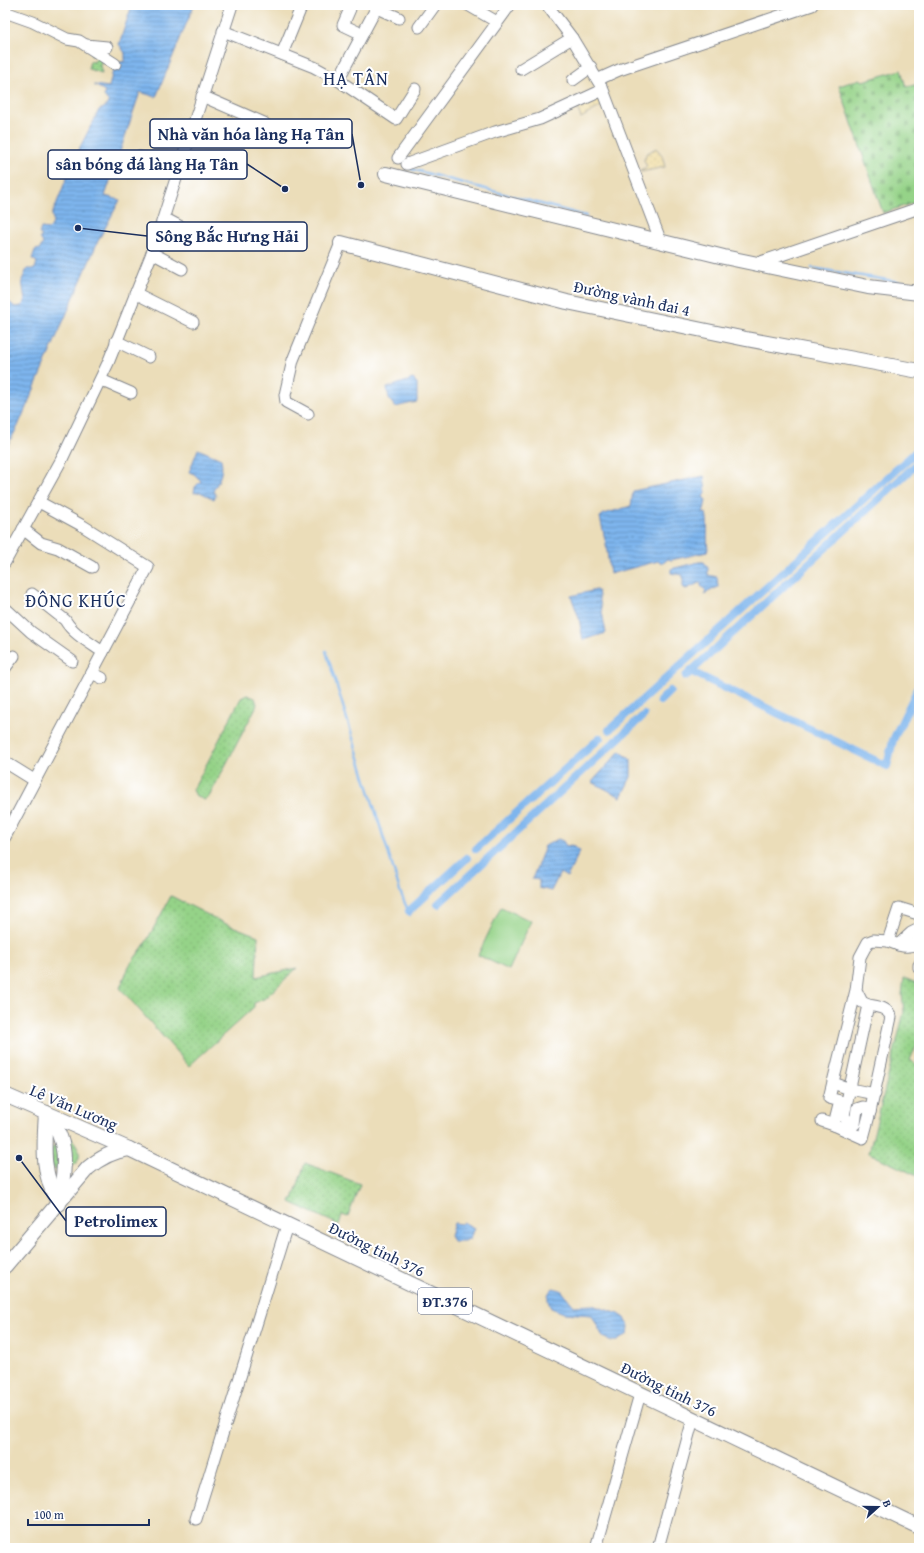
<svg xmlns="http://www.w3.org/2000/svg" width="924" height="1553" font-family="'Gentium Book Plus',serif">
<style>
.grass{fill:url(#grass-dots);stroke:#588173}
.sand{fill:url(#sand-dots);stroke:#84847e}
.cemetery{fill:url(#cemetery-stones);stroke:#588173}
.pitch{fill:#95d388;stroke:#588173}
.water{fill:url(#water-rules);stroke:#4c72a6}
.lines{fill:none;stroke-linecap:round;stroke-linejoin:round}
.stream{stroke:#7eb5ed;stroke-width:2.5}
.canal{stroke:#7eb5ed;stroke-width:8}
.minor-casing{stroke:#83868c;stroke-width:13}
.major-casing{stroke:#83868c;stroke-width:16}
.minor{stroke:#fff;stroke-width:11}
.major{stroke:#fff;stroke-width:14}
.labels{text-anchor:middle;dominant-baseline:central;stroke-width:4;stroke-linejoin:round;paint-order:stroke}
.shield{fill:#fff;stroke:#5f6d8e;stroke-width:1}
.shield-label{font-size:15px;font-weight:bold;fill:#1b2f5e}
.street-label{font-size:16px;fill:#1b2f5e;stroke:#fff}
.quarter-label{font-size:18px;letter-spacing:1px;fill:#1b2f5e;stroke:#fff}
.leader{fill:none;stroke:#1b2f5e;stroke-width:1.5}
.callout-dot{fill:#1b2f5e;stroke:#fff;stroke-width:1.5}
.callout{fill:#fff;stroke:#1b2f5e;stroke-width:1.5}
.callout-label{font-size:17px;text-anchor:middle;font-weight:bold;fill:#1b2f5e}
</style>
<defs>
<pattern id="grass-dots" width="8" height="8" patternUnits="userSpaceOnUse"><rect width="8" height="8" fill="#95d388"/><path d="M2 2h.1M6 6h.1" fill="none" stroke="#80b578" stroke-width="1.8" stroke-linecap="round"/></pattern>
<pattern id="sand-dots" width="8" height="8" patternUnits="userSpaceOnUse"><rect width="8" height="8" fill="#eeda9e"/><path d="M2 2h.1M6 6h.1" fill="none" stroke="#ccbb8a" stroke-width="1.8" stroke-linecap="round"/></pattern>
<pattern id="cemetery-stones" width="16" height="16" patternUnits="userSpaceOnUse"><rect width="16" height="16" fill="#95d388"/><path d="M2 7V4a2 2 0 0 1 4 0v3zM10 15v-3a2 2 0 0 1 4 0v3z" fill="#80b578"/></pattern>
<pattern id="water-rules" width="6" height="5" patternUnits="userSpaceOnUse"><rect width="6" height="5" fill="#7eb5ed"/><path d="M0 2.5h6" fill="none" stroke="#6694c3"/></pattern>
</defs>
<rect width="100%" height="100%" fill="#fff"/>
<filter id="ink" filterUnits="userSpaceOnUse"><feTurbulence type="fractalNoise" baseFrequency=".025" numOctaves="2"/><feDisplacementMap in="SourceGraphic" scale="8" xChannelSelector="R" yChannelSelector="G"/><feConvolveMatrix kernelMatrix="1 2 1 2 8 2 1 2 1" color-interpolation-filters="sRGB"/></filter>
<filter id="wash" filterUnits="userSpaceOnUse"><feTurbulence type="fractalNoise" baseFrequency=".012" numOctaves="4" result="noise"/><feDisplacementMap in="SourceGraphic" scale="16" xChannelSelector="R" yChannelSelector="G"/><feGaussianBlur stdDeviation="0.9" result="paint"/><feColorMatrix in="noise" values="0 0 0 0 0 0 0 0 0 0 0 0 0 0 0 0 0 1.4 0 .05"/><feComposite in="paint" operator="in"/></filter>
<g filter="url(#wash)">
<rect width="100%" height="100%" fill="#ebddb9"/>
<g class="grass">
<polygon points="93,50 103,56 100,66 102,73 88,69 90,61 94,62 99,54 91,56"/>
<polygon points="247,695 255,698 257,704 256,707 209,797 204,800 196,796 193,790 241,698"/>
<polygon points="171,896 224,923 258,936 256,977 297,968 264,999 254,1003 254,1007 189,1066 120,988 129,966 145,944"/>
<polygon points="904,978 919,984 919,1040 910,1060 919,1066 919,1177 869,1153 904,1012 902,995"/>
<path d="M65 1135C77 1139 87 1160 71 1166L70 1155Z"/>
<polygon points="55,1145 58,1151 58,1170 52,1167 51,1149"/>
<polygon points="305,1163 360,1184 348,1217 342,1215 339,1225 290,1202 291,1199 293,1199"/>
</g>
<g class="sand">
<polygon points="595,98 603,102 603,105 581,118 577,107"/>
<polygon points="656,148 662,155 665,167 641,172 640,170 647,167 644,160 646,154"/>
</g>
<polygon class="cemetery" points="901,70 906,87 919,84 919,201 883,213 839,86 860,79 863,81"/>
<polygon class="pitch" points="501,907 531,921 509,970 478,955"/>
<g class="water">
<path d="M132 5H194L156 97 140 92 105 196 120 200 98 241 18 426 5 450V310L9 302 15 307 22 306 25 301 22 280 27 269H35L37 262 32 259 35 250 40 249 43 243 40 238 42 235 39 234 41 228 49 229C53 225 54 221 52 215L75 157 99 110 104 108 109 102 104 96 105 91 94 85 109 87C112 77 112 62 125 61V53L119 44Z"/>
<polygon points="413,379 417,383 417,402 395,407 389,399 387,388"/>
<path d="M198 449 221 459C224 471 219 481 213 491L216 495 214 499 200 492 194 493 195 487 201 481 194 474 189 472Z"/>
<path d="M704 476 706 493 703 496 706 501 703 514 706 513C709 524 706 537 708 549L707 552 671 560 668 559 663 563 658 561 610 574 606 544 600 517 604 514 631 506 633 491Z"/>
<polygon points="699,562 704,562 708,568 708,575 717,577 718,587 704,594 706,591 701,586 701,582 686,589 683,587 683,575 671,573 671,569"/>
<polygon points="596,590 598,591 606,633 583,640 579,618 571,596"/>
<polygon points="620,751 631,760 631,777 621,797 592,782"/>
<polygon points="558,839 563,841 566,846 571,845 580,851 567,877 560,873 551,891 539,888 539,880 532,879 544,849 543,847"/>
<polygon points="463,1222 474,1228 470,1238 464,1241 453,1241 450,1236 454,1223 461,1224"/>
<path d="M553 1288 561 1290 574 1306 592 1305 619 1314 625 1318 629 1327 628 1334 617 1341H609L602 1335 592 1315 564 1313 551 1308C547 1300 546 1294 553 1288Z"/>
</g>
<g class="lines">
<g class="stream">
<polyline points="411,169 586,216"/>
<polyline points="812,268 919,285"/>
<polyline points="326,651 401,894 410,915"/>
</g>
<g class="canal">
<polyline points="690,671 887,766 893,740 919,686"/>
<polyline points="686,676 919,462"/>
<polyline points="660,701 670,691"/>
<polyline points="609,730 919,449"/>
<polyline points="476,849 600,738"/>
<polyline points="438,904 644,715"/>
<polyline points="409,911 467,858"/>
</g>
</g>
</g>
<g filter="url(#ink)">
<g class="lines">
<g class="minor-casing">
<g id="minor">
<polyline points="468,5 497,22"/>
<polyline points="547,5 572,38 601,86"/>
<polyline points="377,8 399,18"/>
<polyline points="350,9 343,25 362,34"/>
<polyline points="5,12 33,22 67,39 79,41 115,64"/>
<polyline points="419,27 435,5"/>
<polyline points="223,31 314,67 338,80 378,5"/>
<polyline points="86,45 107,47"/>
<polyline points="282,54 302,5"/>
<polyline points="521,69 572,38"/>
<polyline points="599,79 619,70 812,5"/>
<polyline points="338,80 396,119 415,89"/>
<polyline points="573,80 591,67"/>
<polyline points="202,96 264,123"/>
<polyline points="139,157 180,165"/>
<polyline points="398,158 510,5"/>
<polyline points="407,164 495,132 540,119 603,90 661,242"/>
<polyline points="164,218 198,236"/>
<polyline points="152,253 182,269"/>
<polyline points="755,264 919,208"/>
<polyline points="135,293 193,322"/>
<polyline points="116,341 149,357"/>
<polyline points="101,380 131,393"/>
<polyline points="308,414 286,402 285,395 293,360 341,243"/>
<polyline points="23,529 41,543 58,548 92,567"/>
<polyline points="5,562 63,457 108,363 152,253 232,5"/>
<path d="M32 594 65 620C73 634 90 643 103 652"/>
<polyline points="5,608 31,632 72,661"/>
<polyline points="5,668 14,656"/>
<polyline points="92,673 102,678"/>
<polyline points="5,762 34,780"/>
<polyline points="5,837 148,567 83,526 39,502"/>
<path d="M888 941C898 945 913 952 919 938"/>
<polyline points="898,945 911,933 919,929"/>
<polyline points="919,965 919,968"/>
<polyline points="856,990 862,1002 868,1005 844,1115 848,1123 855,1124 857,1109 863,1107 868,1108 870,1112 863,1138 834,1125 840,1101 829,1098 856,990 860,957 868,942 873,940 888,941 899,908 915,913 919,912"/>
<path d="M868 1005C878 1007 887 1007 891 1017L870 1112"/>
<polyline points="833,1083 850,1089 875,1094"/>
<polyline points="822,1121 834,1125"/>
<polyline points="196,1519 287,1225"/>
<polyline points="596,1548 640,1394"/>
<polyline points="658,1548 693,1419"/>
</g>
</g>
<g class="major-casing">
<g id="major">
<polyline points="386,174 724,257 868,287 919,293"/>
<polyline points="341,243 567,302 746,339 919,371"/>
<polyline points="5,1095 129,1149"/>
<path d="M46 1113C69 1139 66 1168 59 1199"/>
<path d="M46 1113C44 1146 41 1174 59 1204"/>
<path d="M5 1266 88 1168C100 1158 113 1151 129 1149L919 1527"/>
</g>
</g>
<use href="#minor" class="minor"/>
<use href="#major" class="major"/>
</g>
</g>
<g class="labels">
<rect class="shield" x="418" y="1288" width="54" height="26" rx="3"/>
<g class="shield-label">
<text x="445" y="1301">ĐT.376</text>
</g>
<g class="street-label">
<text transform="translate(632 298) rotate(12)">Đường vành đai 4</text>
<text transform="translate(74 1107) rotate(23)">Lê Văn Lương</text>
<text transform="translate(377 1249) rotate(26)">Đường tỉnh 376</text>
<text transform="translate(669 1389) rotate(26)">Đường tỉnh 376</text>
</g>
<g class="quarter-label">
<text x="356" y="78">HẠ TÂN</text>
<text x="76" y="600">ĐÔNG KHÚC</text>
</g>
</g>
<path class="leader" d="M361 185L352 134M285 189L247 164M78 228L147 236M19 1158L66 1221"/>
<g class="callout-dot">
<circle cx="361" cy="185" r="4"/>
<circle cx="285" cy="189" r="4"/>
<circle cx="78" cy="228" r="4"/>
<circle cx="19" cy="1158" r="4"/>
</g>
<g class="callout">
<rect x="150" y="119" width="202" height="29" rx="4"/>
<rect x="48" y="150" width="199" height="29" rx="4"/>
<rect x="147" y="222" width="160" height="29" rx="4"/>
<rect x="66" y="1207" width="100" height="29" rx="4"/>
</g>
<g class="callout-label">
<text x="251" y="140">Nhà văn hóa làng Hạ Tân</text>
<text x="147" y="170">sân bóng đá làng Hạ Tân</text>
<text x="227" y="242">Sông Bắc Hưng Hải</text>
<text x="116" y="1227">Petrolimex</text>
</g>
<rect width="924" height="1553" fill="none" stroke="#fff" stroke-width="20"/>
<g transform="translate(878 1507) rotate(69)" stroke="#ffffff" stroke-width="3" paint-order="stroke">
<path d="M0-3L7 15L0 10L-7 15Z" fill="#1b2f5e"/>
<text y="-6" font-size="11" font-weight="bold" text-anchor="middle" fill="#1b2f5e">B</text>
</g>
<path d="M28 1519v6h121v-6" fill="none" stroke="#1b2f5e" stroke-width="2"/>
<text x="34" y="1519" font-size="12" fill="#1b2f5e" stroke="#ffffff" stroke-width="3" paint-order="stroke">100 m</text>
</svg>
